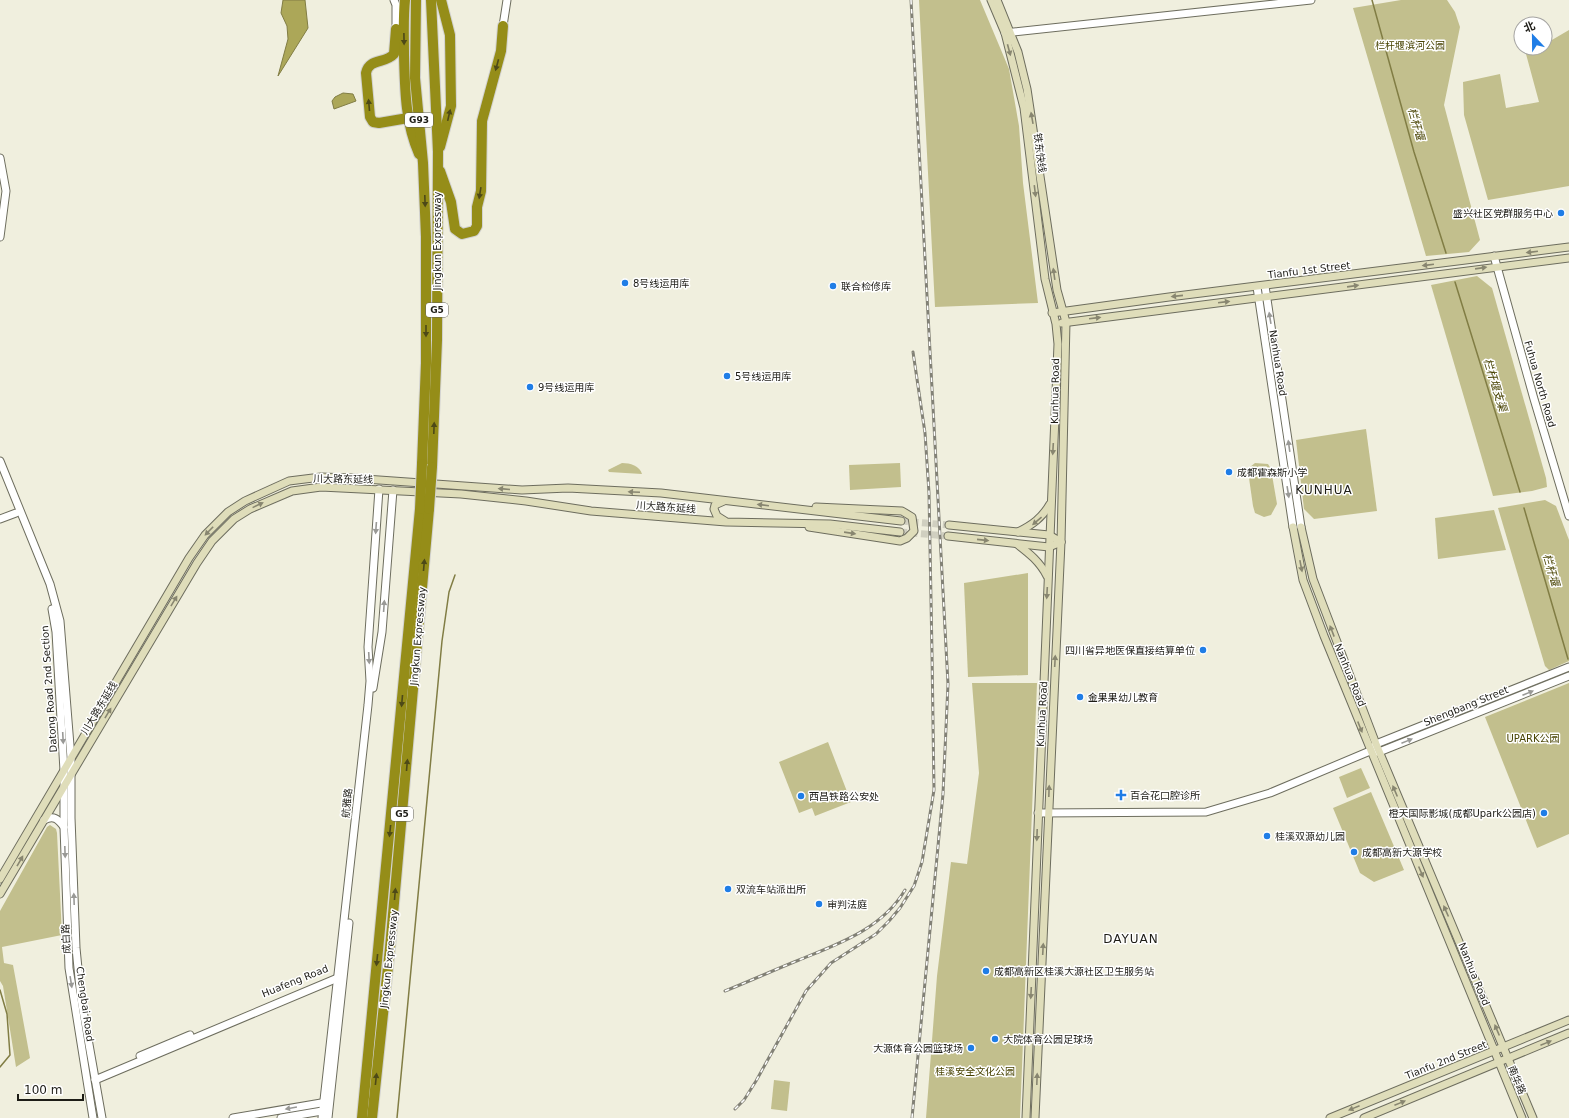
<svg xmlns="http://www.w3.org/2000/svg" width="1569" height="1118" font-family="'DejaVu Sans','Noto Sans SC',sans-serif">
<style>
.green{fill:#c2bf8d}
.water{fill:#aca758;stroke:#817d44}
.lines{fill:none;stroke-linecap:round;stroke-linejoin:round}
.stream{stroke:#817d44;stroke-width:1.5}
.secondary-tunnel{stroke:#d0cfc0;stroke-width:7;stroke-dasharray:7 3.5;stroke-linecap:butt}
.tertiary-casing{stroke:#6d6d5e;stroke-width:9}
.secondary-casing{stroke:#6d6d5e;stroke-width:9}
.motorway-casing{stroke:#d2d2d0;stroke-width:12}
.tertiary{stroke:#fff;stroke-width:7}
.secondary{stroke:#dfddba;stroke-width:7}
.motorway{stroke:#958d18;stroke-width:10}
.rail-casing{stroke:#828176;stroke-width:3}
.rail{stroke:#fff;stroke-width:1.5;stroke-dasharray:4.5;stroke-linecap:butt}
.motorway-bridge-casing{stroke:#d2d2d0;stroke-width:12;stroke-linecap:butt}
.motorway-bridge{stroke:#958d18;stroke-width:10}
.oneway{fill:#4d4917}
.oneway2{fill:#888670}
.oneway3{fill:#999996}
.poi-dot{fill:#1f7de6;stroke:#fff;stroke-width:1.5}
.labels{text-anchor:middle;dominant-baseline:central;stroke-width:3;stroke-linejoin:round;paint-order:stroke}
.shield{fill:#fff;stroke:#61605c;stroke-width:1}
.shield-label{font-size:9px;font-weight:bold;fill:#1d1c16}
.park-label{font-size:10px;fill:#474201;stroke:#fff}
.street-label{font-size:10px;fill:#1d1c16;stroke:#fff}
.poi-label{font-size:10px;fill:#1d1c16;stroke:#fff;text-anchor:start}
.water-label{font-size:11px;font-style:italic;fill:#484302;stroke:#fff}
.quarter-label{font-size:12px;letter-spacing:1px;fill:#1d1c16;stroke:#fff}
</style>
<rect width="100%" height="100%" fill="#f0efde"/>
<g class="green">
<polygon points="919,0 980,0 1009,69 1019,126 1023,183 1038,303 935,307"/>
<polygon points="1401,0 1447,0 1455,12 1460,27 1444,105 1480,240 1469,252 1426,256 1353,8"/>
<polygon points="1569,30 1569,186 1488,200 1464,115 1463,82 1500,74 1506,108 1539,102 1526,54 1537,48 1545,48 1545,44"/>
<polygon points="1477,276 1492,288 1546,478 1547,487 1532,491 1493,496 1431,285"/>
<polygon points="1366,429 1377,511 1314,519 1304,509 1296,440"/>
<path d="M622 463C630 463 640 466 642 474L609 472 608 470Z"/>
<polygon points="900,463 901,487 850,490 849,465"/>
<polygon points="1255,463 1268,464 1271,469 1277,504 1271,515 1264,517 1255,513 1253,506 1248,471 1250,467"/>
<polygon points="1545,500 1556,506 1569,540 1569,661 1549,670 1545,666 1498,508"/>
<polygon points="1494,510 1506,550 1438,559 1435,518"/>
<polygon points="1028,573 1028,675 968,677 964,583"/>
<polygon points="972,683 1037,683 1020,1118 926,1118 937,976 951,862 967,864 979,773"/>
<polygon points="1569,683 1569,834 1537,848 1485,717"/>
<polygon points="828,742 851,802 815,816 812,808 799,813 779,762"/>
<polygon points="1361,768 1370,788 1347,798 1339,777"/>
<polygon points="1371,792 1404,870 1374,882 1360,873 1333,808"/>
<polygon points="50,825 56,829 57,833 62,935 2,947 4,963 13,965 30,1058 16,1067 3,986 0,981 0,911 47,827"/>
<polygon points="774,1080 790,1082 787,1111 771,1109"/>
</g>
<g class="water">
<polygon points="283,0 305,0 308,28 278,76 288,39 287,26 281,13"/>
<polygon points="343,93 353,94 356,101 334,109 332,101 335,97"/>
</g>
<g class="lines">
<g class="stream">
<polyline points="1372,0 1414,152 1446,253"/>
<polyline points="1455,282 1520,492"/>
<polyline points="1524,508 1568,659"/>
<polyline points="0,990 7,1014 10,1055 0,1067"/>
<polyline points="397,1118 442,641 449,592 455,575"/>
</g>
<g class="secondary-tunnel">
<polyline points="901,521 949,525"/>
<polyline points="900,532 948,536"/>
</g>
<g class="tertiary-casing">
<g id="tertiary">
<polyline points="394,0 396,5 396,29"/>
<polyline points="503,26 507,0"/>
<polyline points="1005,33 1311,0"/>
<polyline points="0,158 6,191 0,237"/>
<polyline points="1494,256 1534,399 1569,516"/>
<polyline points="1265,286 1301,527"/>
<polyline points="1257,287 1293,527"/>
<polyline points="0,461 50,584 60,621 71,758 71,818 76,948 81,999 102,1118"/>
<polyline points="0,519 16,513"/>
<polyline points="52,609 56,632 64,771 64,827 69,968 93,1118"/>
<polyline points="373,688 382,632 393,490"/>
<polyline points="1374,752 1379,752 1569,676"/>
<polyline points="1038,813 1206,812 1270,793 1370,751 1376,744 1569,667"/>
<path d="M44 820C54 815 58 819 64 827"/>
<polyline points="140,1056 190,1035"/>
<polyline points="95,1080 340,977"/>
<polyline points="233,1118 327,1102"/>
<polyline points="281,1118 328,1110"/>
<polyline points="322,1118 368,705 370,681 368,647 379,489"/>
<polyline points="328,1118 349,923"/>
</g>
</g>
<g class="secondary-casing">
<g id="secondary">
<polyline points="991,0 1005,33 1024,108 1045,279 1056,324 1058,344 1026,1118"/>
<polyline points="997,0 1018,52 1027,89 1057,290 1066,322 1061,542 1035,1118"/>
<polyline points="1052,313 1169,297 1569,247"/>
<polyline points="1062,323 1569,258"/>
<polyline points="724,501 715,505 714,509 717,516 725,521"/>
<polyline points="949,525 1049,535 1061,542"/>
<polyline points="809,527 900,541 907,538 914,531 912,517 902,511 816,507"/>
<polyline points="1293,527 1303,580 1324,636 1522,1118"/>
<polyline points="1301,527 1313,579 1376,744 1533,1118"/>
<path d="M1018 532C1032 525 1042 518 1050 504"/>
<polyline points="948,536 1049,547 1061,542"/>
<path d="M1017 544C1029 553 1040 562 1047 576"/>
<polyline points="0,879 189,558 205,535 228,512 245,501 289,481 321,477 351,478 522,490 568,488 661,493 901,521"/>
<polyline points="0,894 197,563 212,541 234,519 250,509 292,491 321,487 461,494 526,501 591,511 726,522 830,524 900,532"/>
<polyline points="1330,1118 1569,1020"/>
<polyline points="1364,1118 1569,1033"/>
</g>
</g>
<g class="motorway-casing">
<g id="motorway">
<path d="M405 0C403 18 404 37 404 55 405 89 405 122 419 154"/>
<polyline points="416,0 415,78 423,163 426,237 426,363 422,464"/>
<polyline points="431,0 438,152 437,340 432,467"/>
<path d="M396 29 394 54C385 64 369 58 366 73L370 117 373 122 379 123 408 118"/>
<polyline points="440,147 451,106 450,35 441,0"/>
<polyline points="440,171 451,202 455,229 462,234 474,231 477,226 477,207 481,191 482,121 501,51 503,26"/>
<polyline points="362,1118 420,509"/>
<polyline points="372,1118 390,948 429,509"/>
</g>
</g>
<use href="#tertiary" class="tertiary"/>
<use href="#secondary" class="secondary"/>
<use href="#motorway" class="motorway"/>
<g class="rail-casing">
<g id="rail">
<polyline points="911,0 948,684 943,794 912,1118"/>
<path d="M725 991C750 981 774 970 799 960 838 944 882 929 905 890"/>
<polyline points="735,1109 744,1100 756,1081 806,991 831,963 876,934 889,921 900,908 914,886 922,862 934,790 932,653 929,493 925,433 913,352"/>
</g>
</g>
<use href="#rail" class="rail"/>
<g class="motorway-bridge-casing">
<g id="motorway-bridge">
<polyline points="420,509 422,464"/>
<polyline points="429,509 432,467"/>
</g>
</g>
<use href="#motorway-bridge" class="motorway-bridge"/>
</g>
<defs><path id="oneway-solid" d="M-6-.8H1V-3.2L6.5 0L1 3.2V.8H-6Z"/></defs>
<g class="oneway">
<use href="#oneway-solid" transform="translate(404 39) rotate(89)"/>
<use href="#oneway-solid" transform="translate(497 65) rotate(105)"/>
<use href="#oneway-solid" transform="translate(369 105) rotate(-95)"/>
<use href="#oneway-solid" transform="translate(449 115) rotate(-77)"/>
<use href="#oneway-solid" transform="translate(480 193) rotate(99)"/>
<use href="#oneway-solid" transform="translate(425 201) rotate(88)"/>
<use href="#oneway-solid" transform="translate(426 331) rotate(90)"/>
<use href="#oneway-solid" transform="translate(434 428) rotate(-88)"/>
<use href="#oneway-solid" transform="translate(424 565) rotate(-85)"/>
<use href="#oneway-solid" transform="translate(402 701) rotate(95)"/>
<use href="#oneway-solid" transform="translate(407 765) rotate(-85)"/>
<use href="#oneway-solid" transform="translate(390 831) rotate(96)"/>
<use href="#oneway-solid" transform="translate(395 894) rotate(-85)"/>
<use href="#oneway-solid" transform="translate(377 960) rotate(96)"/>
<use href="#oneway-solid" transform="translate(376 1079) rotate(-84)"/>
</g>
<g class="oneway2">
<use href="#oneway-solid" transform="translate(1009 50) rotate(75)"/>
<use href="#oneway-solid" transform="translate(1032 118) rotate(-100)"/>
<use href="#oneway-solid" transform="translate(1035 191) rotate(83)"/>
<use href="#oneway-solid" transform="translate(1532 252) rotate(173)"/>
<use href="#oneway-solid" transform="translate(1428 265) rotate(173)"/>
<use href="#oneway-solid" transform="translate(1481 268) rotate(-8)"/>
<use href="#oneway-solid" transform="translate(1054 274) rotate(-98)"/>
<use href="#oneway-solid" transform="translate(1353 286) rotate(-8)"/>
<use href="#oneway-solid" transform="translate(1177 296) rotate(174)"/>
<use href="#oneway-solid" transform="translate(1224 302) rotate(-7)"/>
<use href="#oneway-solid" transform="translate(1095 318) rotate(-7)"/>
<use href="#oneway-solid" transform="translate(1053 449) rotate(93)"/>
<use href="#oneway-solid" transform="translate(504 489) rotate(-175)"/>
<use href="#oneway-solid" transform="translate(634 492) rotate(-177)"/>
<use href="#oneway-solid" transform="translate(258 505) rotate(-26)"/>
<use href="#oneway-solid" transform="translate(763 505) rotate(-173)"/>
<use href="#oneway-solid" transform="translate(1037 521) rotate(140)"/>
<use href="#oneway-solid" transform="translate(209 531) rotate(134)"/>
<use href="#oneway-solid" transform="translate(850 533) rotate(8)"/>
<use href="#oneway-solid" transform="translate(983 540) rotate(6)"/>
<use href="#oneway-solid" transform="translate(1301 566) rotate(79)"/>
<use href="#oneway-solid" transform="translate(1047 593) rotate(93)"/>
<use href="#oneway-solid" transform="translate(174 601) rotate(-59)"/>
<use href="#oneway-solid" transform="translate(1332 631) rotate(-111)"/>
<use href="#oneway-solid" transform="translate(1055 661) rotate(-87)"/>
<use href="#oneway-solid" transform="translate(108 713) rotate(-59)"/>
<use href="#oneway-solid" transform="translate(1360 727) rotate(68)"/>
<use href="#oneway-solid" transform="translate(1049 791) rotate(-88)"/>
<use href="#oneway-solid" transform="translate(1395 791) rotate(-113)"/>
<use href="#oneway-solid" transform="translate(1037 835) rotate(92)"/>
<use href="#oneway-solid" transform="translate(20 861) rotate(-60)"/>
<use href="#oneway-solid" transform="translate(1421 872) rotate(67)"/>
<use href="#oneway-solid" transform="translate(1446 911) rotate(-114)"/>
<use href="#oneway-solid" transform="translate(1043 949) rotate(-87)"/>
<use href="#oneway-solid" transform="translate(1031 993) rotate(93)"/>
<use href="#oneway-solid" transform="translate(1497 1030) rotate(-113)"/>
<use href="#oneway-solid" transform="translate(1546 1043) rotate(-22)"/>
<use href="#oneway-solid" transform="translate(1037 1079) rotate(-88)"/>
<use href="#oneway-solid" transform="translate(1400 1103) rotate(-22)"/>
<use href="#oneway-solid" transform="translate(1354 1108) rotate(158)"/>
</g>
<g class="oneway3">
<use href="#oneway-solid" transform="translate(1270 318) rotate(-99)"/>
<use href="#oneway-solid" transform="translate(1289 446) rotate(-98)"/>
<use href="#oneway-solid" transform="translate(1288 492) rotate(81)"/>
<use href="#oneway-solid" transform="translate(376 528) rotate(94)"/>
<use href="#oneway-solid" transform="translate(384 606) rotate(-86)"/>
<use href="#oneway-solid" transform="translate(369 658) rotate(87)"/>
<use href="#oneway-solid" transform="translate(1528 693) rotate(-22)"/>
<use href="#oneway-solid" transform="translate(63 738) rotate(87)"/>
<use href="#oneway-solid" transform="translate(1407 741) rotate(-22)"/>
<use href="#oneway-solid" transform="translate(65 852) rotate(88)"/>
<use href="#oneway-solid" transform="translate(74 899) rotate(-92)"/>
<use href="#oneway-solid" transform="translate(71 982) rotate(81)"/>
<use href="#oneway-solid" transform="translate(291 1108) rotate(170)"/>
</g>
<g class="poi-dot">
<circle cx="1561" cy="213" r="4"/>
<circle cx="625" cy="283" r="4"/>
<circle cx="833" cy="286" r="4"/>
<circle cx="727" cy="376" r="4"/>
<circle cx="530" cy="387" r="4"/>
<circle cx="1229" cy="472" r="4"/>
<circle cx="1203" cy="650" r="4"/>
<circle cx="1080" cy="697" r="4"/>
<path d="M1119 789h4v4h4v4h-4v4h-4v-4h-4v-4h4z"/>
<circle cx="801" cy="796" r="4"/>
<circle cx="1544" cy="813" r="4"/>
<circle cx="1267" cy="836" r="4"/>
<circle cx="1354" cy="852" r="4"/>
<circle cx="728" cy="889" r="4"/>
<circle cx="819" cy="904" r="4"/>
<circle cx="986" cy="971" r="4"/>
<circle cx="995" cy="1039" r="4"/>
<circle cx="971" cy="1048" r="4"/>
</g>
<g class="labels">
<g class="shield">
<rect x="405" y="113" width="28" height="14" rx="3"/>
<rect x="426" y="303" width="22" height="14" rx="3"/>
<rect x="391" y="807" width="22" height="14" rx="3"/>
</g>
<g class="shield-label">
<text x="419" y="120">G93</text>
<text x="437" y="310">G5</text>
<text x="402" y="814">G5</text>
</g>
<g class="park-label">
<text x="1410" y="45">栏杆堰滨河公园</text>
<text x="1533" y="738">UPARK公园</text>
<text x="975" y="1071">桂溪安全文化公园</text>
</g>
<g class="street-label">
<text transform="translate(1040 153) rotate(83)">铁东快线</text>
<text transform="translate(437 241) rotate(-90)">Jingkun Expressway</text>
<text transform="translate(1309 270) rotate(-7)">Tianfu 1st Street</text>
<text transform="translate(1278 363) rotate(81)">Nanhua Road</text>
<text transform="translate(1540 384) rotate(74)">Fuhua North Road</text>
<text transform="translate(1055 391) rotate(-89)">Kunhua Road</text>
<text transform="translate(343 479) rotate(1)">川大路东延线</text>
<text transform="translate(666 507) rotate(4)">川大路东延线</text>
<text transform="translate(418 636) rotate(-85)">Jingkun Expressway</text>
<text transform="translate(1350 675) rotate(68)">Nanhua Road</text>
<text transform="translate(49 689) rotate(-94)">Datong Road 2nd Section</text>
<text transform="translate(1466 706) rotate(-22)">Shengbang Street</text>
<text transform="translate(99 708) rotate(-59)">川大路东延线</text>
<text transform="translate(1042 714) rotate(-87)">Kunhua Road</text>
<text transform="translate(347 803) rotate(-84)">航雅路</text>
<text transform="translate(66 939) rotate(-93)">成白路</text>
<text transform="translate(389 959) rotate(-84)">Jingkun Expressway</text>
<text transform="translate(1474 974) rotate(68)">Nanhua Road</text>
<text transform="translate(295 981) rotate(-22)">Huafeng Road</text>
<text transform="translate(85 1004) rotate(82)">Chengbai Road</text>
<text transform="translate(1446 1060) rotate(-22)">Tianfu 2nd Street</text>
<text transform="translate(1517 1080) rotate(67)">南华路</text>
</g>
<g class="poi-label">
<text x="1553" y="213" text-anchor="end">盛兴社区党群服务中心</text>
<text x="633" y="283">8号线运用库</text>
<text x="841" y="286">联合检修库</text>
<text x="735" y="376">5号线运用库</text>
<text x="538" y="387">9号线运用库</text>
<text x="1237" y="472">成都霍森斯小学</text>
<text x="1195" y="650" text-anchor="end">四川省异地医保直接结算单位</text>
<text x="1088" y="697">金果果幼儿教育</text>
<text x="1130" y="795">百合花口腔诊所</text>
<text x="809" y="796">西昌铁路公安处</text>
<text x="1536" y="813" text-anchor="end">橙天国际影城(成都Upark公园店)</text>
<text x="1275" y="836">桂溪双源幼儿园</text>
<text x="1362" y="852">成都高新大源学校</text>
<text x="736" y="889">双流车站派出所</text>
<text x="827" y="904">审判法庭</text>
<text x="994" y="971">成都高新区桂溪大源社区卫生服务站</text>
<text x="1003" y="1039">大院体育公园足球场</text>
<text x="963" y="1048" text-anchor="end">大源体育公园篮球场</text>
</g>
<g class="water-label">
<text transform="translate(1416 124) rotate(74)">栏杆堰</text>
<text transform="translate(1495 385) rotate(73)">栏杆堰支渠</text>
<text transform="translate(1551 570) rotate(74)">栏杆堰</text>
</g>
<g class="quarter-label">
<text x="1324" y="490">KUNHUA</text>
<text x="1131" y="939">DAYUAN</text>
</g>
</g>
<g transform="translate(1533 36) rotate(338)"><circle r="19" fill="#ffffff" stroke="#a5a4a2"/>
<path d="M0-3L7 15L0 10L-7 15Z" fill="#1f7de6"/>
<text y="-6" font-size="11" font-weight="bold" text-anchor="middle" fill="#1d1c16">北</text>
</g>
<path d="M18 1094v6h65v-6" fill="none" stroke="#1d1c16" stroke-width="2"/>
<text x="24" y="1094" font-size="12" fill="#1d1c16" stroke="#ffffff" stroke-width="3" paint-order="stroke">100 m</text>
</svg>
